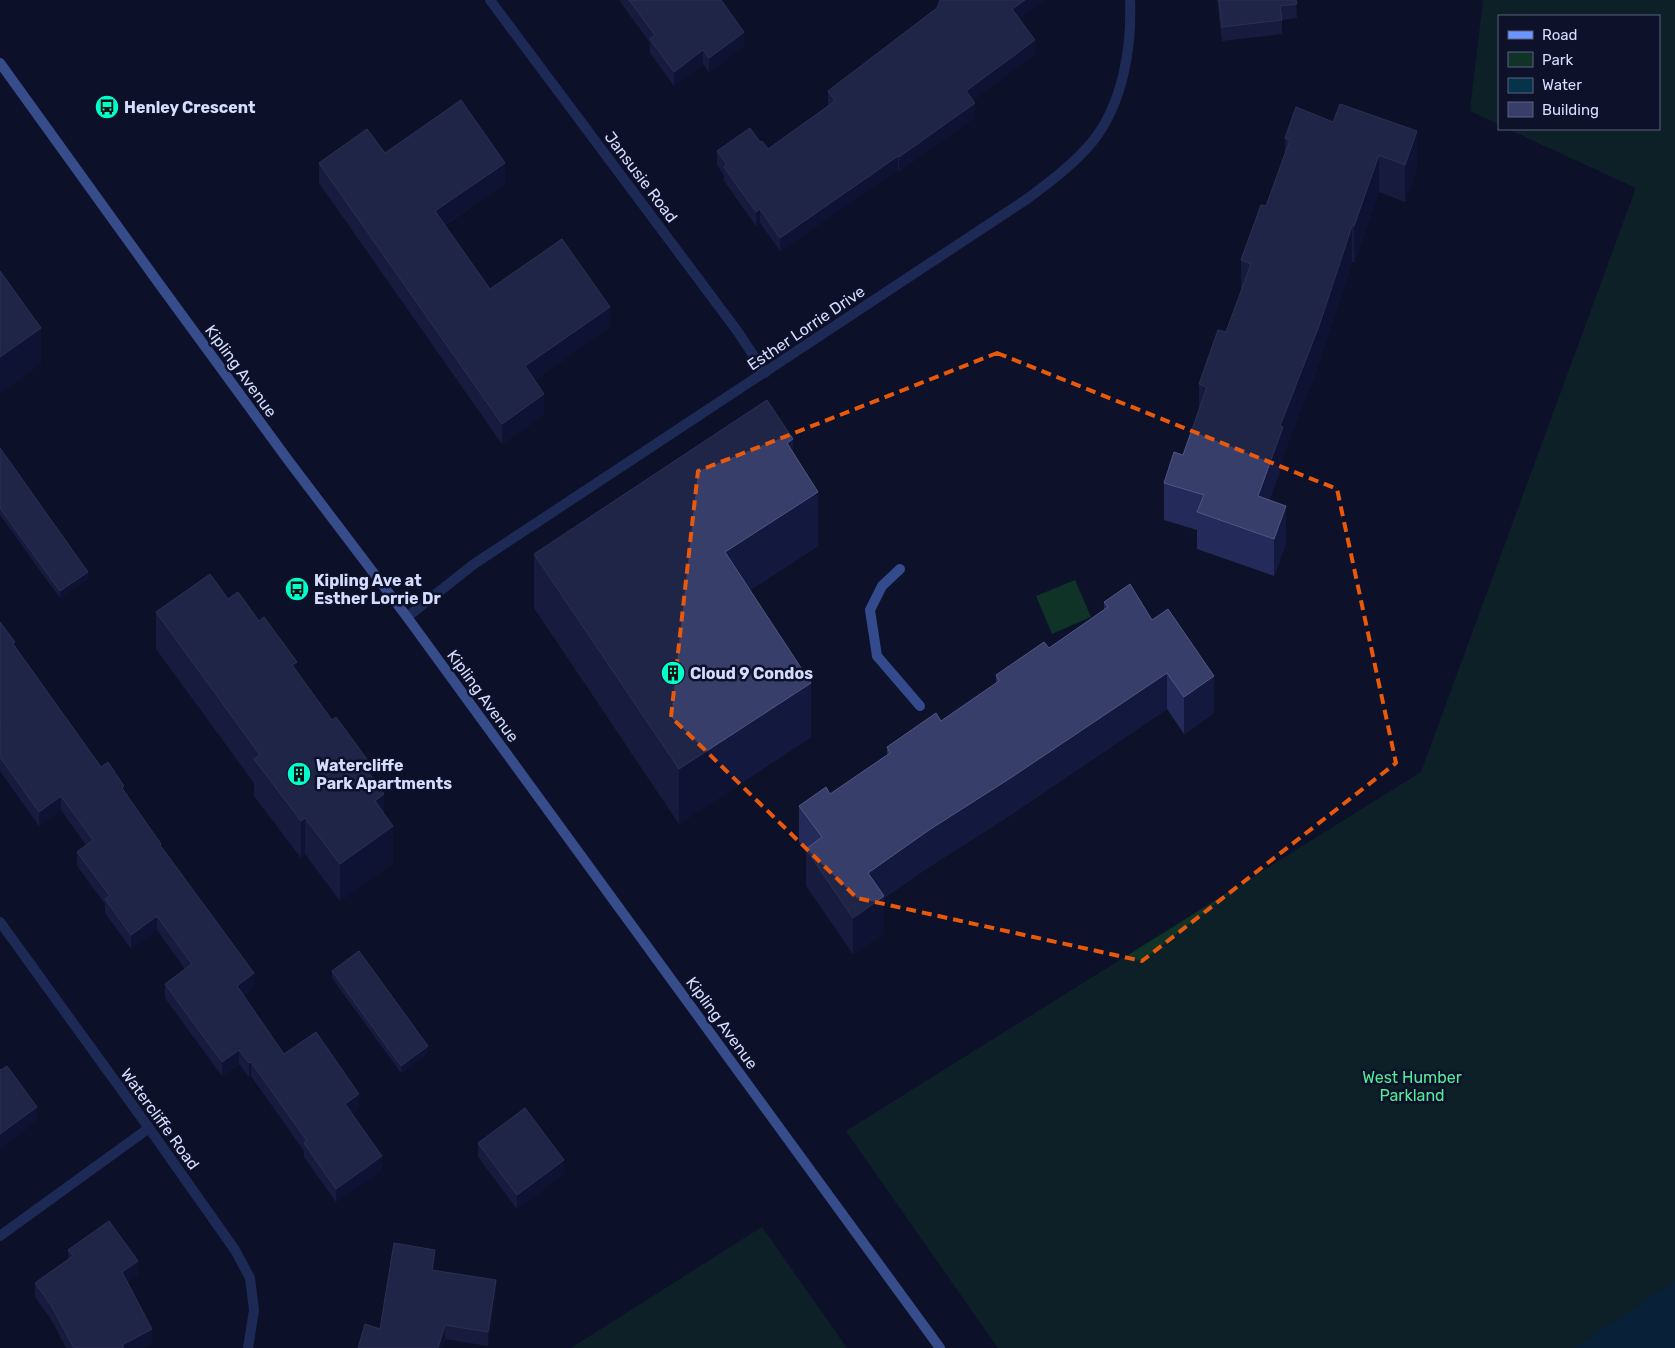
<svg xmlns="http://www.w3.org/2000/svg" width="1675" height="1348" font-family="Rubik,sans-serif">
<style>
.green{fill:#0f3327}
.water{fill:#04334a}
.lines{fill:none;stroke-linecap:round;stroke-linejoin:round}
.lane{stroke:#334b8d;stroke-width:10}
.street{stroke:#334b8d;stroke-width:10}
.secondary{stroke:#6c96ff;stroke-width:10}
.wall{fill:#242a59}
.shaded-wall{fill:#13183e}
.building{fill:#373e6a;stroke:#505782}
.marked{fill:none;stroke:#e8590c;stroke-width:4;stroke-dasharray:10 6;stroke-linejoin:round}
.labels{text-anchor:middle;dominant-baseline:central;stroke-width:5;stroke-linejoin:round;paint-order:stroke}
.poi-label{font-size:16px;font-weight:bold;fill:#d5ddff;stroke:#0d1129;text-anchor:start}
.street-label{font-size:16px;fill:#d5ddff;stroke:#0d1129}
.park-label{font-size:16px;fill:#53ec97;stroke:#0d1129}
</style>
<rect width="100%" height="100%" fill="#0d1129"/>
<g class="green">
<polygon points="1483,0 1675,0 1675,1348 998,1348 846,1131 1421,772 1636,188 1508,129 1659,129 1659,16 1499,16 1499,124 1470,111"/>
<polygon points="1075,580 1091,617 1052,634 1036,596"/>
<polygon points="762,1227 847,1348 571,1348"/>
</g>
<polygon class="water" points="1675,1280 1675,1348 1575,1348 1668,1286"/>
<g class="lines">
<polyline class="lane" points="900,569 882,586 870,610 877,656 920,706"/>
<g class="street">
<polyline points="490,0 738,332 765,373"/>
<path d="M407 617 474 564 1027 199C1051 181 1074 164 1093 141 1123 103 1132 47 1130 0"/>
<polyline points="0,922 149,1128 235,1250 250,1278 254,1310 248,1348"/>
<polyline points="0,1236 149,1128"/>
</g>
<polyline class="secondary" points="0,63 160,285 288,460 407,617 940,1348"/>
</g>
<g class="wall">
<polygon points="619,0 721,0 744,46 709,72 703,64 674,86 650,53 650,43"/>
<polygon points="1046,0 1019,18 1035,54 973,100 975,117 899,171 898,170 780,251 760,223 756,226 724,181 724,175 717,165 717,151 760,142 768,149 828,106 828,91 937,8"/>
<polygon points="1217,0 1296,0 1297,18 1282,20 1282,34 1222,41"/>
<polygon points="1296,107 1417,168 1405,202 1379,192 1354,263 1352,262 1319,363 1283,456 1283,463 1269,500 1286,543 1274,576 1197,549 1197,530 1164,520 1164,483 1183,455 1199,410 1199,384 1226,332 1241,291 1241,260 1266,206 1285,155 1285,138"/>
<polygon points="385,153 505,184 445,225 490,289 610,327 534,380 544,415 502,444 319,183 319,163"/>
<polygon points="0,448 88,579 60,598 0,515"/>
<polygon points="793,452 818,546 750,590 811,737 679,824 534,608 534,554"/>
<polygon points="228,599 297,672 369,773 384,814 393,863 340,901 305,854 301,858 254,796 254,783 156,649 156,612"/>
<polygon points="1104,602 1152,620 1214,713 1184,734 1167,709 1012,814 929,867 884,898 884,933 853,954 806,886 806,851 799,843 799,806 830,794 887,755 887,747 941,721 996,684 996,675 1049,648 1104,610"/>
<polygon points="0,622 15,646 101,767 124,792 254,987 243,996 284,1054 359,1108 352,1113 382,1170 336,1202 304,1157 304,1151 251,1076 249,1077 239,1064 222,1076 165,998 165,984 185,969 157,930 131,949 105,913 105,904 77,866 77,852 86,845 61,810 39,826 0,771"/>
<polygon points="332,971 428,1053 401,1073 332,978"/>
<polygon points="478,1143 564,1174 517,1209 478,1157"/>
<polygon points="68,1250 138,1275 127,1282 152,1343 142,1348 66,1348 51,1319 35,1297 35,1283 68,1259"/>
<polygon points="435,1263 434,1270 496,1294 488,1346 445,1339 442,1348 380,1329"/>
</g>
<g class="shaded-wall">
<polygon points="1025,0 1046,0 1012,23 1012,9"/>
<polygon points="744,32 744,46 709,72 709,58"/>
<polygon points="1035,40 1035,54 966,105 966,91"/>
<polygon points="703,50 703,64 674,86 674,72"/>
<polygon points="975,103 975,117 899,171 899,157"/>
<polygon points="1417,131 1417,168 1405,202 1405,165"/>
<polygon points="1379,155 1379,192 1354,263 1354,226"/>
<polygon points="898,156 898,170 780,251 780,238"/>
<polygon points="505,163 505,184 435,231 435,211"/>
<polygon points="760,209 760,223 756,226 756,212"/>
<polygon points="1352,226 1352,262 1319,363 1283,456 1283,463 1258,533 1258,496 1280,426"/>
<polygon points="610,307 610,327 525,386 525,366"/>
<polygon points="41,328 41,364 0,393 0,357"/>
<polygon points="544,394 544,415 502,444 502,424"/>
<polygon points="793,439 793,493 787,443"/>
<polygon points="818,492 818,546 725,606 725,552"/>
<polygon points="1286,506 1286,543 1274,576 1274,539"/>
<polygon points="88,572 88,579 60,598 60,591"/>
<polygon points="297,662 297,698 292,665"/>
<polygon points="1167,673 1167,709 1012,814 929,867 884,898 884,933 853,954 853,918 868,873 929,830"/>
<polygon points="1214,676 1214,713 1184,734 1184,697"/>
<polygon points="811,683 811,737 679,824 679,769"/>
<polygon points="369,762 369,799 364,766"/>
<polygon points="384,794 384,831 375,801"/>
<polygon points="61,796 61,810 39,826 39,812"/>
<polygon points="305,818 305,854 301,858 301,821"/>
<polygon points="393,826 393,863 340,901 340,864"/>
<polygon points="157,916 157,930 131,949 131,935"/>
<polygon points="254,973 254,987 237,1000 237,986"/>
<polygon points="428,1046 428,1053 401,1073 401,1066"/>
<polygon points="239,1050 239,1064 222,1076 222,1062"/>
<polygon points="251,1062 251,1076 249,1077 249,1063"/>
<polygon points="359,1094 359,1108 345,1118 345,1104"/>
<polygon points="37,1107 37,1121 0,1148 0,1134"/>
<polygon points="382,1156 382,1170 336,1202 336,1189"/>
<polygon points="564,1160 564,1174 517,1209 517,1195"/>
<polygon points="435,1250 435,1263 432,1284 432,1270"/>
<polygon points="138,1261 138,1275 122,1286 122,1272"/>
<polygon points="496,1280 496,1294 488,1346 488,1332"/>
<polygon points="445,1325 445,1339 442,1348 438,1348"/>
<polygon points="152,1329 152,1343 142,1348 122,1348 122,1345"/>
</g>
<g class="building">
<polygon points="629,0 721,0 744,32 709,58 703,50 674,72 650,39 655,35"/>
<polygon points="940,0 1025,0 1012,9 1035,40 966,91 975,103 899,157 898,156 780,238 760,209 756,212 724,167 727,165 717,151 750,128 760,142 762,141 768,149 835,101 828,91 937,8"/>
<polygon points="1219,0 1296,0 1297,4 1280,6 1282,20 1222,27"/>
<polygon points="461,100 505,163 435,211 490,289 562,239 610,307 525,366 544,394 502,424 319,163 367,129 385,153"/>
<polygon points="1340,104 1417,131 1405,165 1379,155 1354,226 1352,226 1319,326 1280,426 1283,427 1258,496 1286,506 1274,539 1197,512 1204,495 1164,483 1174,452 1183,455 1207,387 1199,384 1218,330 1226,332 1251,264 1241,260 1261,205 1266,206 1290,140 1285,138 1296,107 1333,122"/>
<polygon points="0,271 41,328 0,357"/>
<polygon points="767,400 793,439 787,443 818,492 725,552 811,683 679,769 534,554"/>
<polygon points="0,448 88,572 60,591 0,508"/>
<polygon points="210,574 228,599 238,592 259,621 264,617 297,662 292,665 332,720 336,717 369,762 364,766 384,794 375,801 393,826 340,864 305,818 301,821 254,759 260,755 156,612"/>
<polygon points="1130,584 1152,620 1168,609 1214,676 1184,697 1167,673 1012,777 929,830 868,873 884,896 853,918 806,849 822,837 799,806 826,787 830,794 890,753 887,747 936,713 941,721 999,681 996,675 1044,642 1049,648 1108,607 1104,602"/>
<polygon points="0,622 15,642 13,644 101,767 108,762 124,786 122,788 161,844 160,845 254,973 237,986 284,1054 316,1032 359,1094 345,1104 382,1156 336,1189 304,1143 307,1141 251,1062 249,1063 239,1050 222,1062 165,984 192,964 157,916 131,935 105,899 110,896 77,852 93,840 61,796 39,812 0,757 0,722 1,721 0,719"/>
<polygon points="359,951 428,1046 401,1066 332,971"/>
<polygon points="7,1066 37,1107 0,1134 0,1069 1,1070"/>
<polygon points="525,1108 564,1160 517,1195 478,1143"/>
<polygon points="109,1221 138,1261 122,1272 152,1329 122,1345 124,1348 74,1348 51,1305 35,1283 73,1256 68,1250"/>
<polygon points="394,1243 435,1250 432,1270 496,1280 488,1332 445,1325 438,1348 358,1348 365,1324 380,1329"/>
</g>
<path d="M0 0H1675V1348H0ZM997 353 1337 489 1396 763 1142 961 857 898 671 717 698 471Z" fill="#0d1129" fill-opacity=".55" fill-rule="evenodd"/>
<path class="marked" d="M997 353 1337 489 1396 763 1142 961 857 898 671 717 698 471Z"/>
<defs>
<g id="bus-disc" transform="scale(1.25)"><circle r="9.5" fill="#01ffca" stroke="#0d1129"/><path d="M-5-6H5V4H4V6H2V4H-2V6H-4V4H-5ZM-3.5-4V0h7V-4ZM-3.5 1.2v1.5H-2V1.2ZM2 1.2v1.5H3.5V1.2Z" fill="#111"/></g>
<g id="building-disc" transform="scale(1.25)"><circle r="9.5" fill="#01ffca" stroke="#0d1129"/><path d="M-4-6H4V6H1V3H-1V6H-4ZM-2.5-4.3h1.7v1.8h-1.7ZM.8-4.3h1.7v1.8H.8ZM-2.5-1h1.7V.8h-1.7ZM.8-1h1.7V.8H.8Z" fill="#111"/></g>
</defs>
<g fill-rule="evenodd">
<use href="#bus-disc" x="107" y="107"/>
<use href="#bus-disc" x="297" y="589"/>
<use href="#building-disc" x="673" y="673"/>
<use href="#building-disc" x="299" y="774"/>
</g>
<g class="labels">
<g class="poi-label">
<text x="124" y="107">Henley Crescent</text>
<text x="314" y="580">Kipling Ave at<tspan x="314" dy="18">Esther Lorrie Dr</tspan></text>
<text x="690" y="673">Cloud 9 Condos</text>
<text x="316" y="765">Watercliffe<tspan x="316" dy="18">Park Apartments</tspan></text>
</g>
<g class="street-label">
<text transform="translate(641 177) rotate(53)">Jansusie Road</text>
<text transform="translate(806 328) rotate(-34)">Esther Lorrie Drive</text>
<text transform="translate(241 371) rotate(54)">Kipling Avenue</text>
<text transform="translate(483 696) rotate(54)">Kipling Avenue</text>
<text transform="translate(722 1023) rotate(54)">Kipling Avenue</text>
<text transform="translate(160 1119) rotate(54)">Watercliffe Road</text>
</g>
<g class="park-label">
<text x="1412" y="1077">West Humber<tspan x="1412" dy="18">Parkland</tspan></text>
</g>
</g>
<rect x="1498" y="15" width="162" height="115" fill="#0d1129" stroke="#5d637f"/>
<rect x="1508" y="31" width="25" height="8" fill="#6c96ff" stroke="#5d637f"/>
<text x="1542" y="40" font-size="15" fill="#d5ddff">Road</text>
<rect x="1508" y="52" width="25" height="15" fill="#0f3327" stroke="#5d637f"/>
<text x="1542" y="65" font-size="15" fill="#d5ddff">Park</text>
<rect x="1508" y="78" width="25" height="15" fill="#04334a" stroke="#5d637f"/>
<text x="1542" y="90" font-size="15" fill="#d5ddff">Water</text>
<rect x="1508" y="102" width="25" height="15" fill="#373e6a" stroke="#5d637f"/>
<text x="1542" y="115" font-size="15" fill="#d5ddff">Building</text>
</svg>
